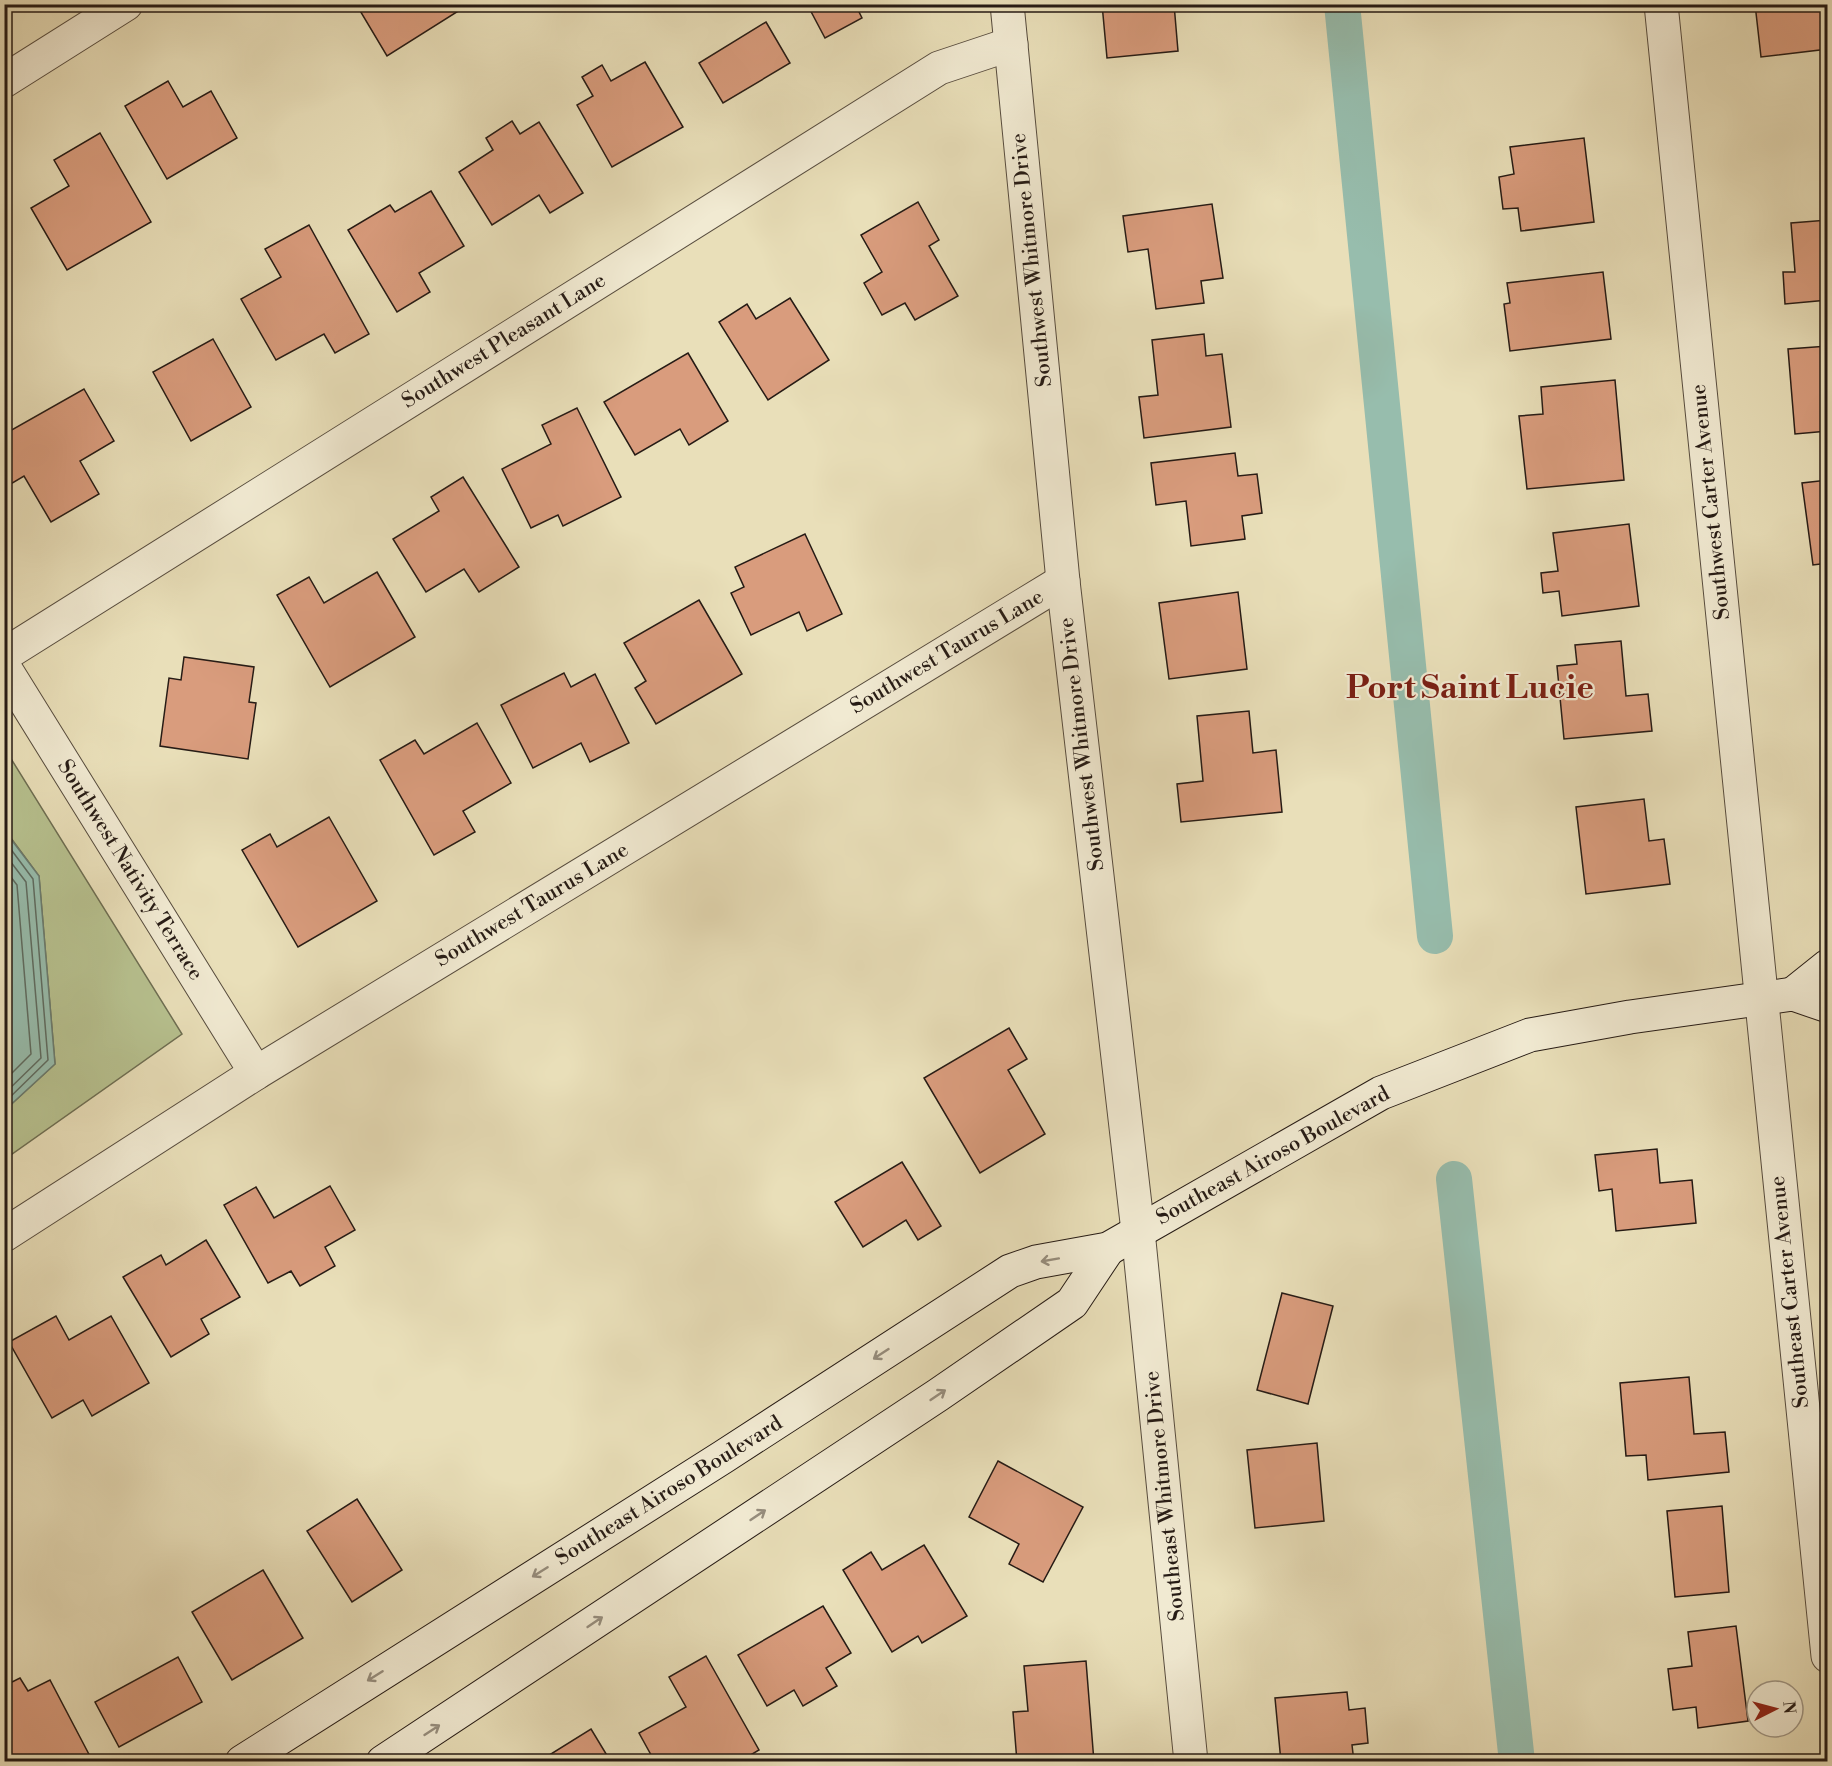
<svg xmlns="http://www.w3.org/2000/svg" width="1832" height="1766" font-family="'Libre Bodoni',serif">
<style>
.green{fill:#b7c18f;stroke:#6e6e52;stroke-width:1.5}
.water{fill:#97bdad;stroke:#6a7c70;stroke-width:1.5}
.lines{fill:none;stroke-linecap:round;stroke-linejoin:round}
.shore{stroke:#5e6c61;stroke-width:1.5}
.canal{stroke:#97bdad;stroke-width:36}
.building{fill:#d99c7d;stroke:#261b15;stroke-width:1.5}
.street-casing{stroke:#574c3e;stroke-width:35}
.secondary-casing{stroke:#261b15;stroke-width:35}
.street{stroke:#f1ead2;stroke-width:33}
.secondary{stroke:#f1ead2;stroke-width:33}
.oneway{stroke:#968d7d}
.labels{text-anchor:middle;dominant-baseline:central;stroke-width:4.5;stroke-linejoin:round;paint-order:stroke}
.street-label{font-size:21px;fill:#261b15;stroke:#f1ead2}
.town-label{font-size:33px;font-weight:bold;fill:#7a1f14;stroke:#f1ead2}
</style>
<rect width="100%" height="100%" fill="#e9dfb9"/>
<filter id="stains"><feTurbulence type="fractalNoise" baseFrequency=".00333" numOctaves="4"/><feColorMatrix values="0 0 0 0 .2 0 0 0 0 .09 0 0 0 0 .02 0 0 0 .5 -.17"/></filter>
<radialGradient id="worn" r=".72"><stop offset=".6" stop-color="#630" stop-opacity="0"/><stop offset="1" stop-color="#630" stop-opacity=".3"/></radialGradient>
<polygon class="green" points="5,749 182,1034 5,1159 5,1110 55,1064 39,876 5,830"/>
<polygon class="water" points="4,830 39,876 55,1064 5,1110"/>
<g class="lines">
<g class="shore">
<polyline points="4,840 33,879 48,1060 4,1103"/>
<polyline points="4,853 26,882 41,1058 4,1094"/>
<polyline points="4,868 17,885 31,1054 4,1081"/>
</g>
<g class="canal">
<polyline points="1342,4 1435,936"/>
<polyline points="1454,1179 1517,1762"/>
</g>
</g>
<g class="building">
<polygon points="356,4 457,4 460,10 387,56"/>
<polygon points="807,4 855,4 862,18 825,38"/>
<polygon points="1102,4 1174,4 1178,51 1107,58"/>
<polygon points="1755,4 1828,4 1828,49 1761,57"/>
<polygon points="766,22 790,63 723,103 699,63"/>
<polygon points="645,62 683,127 612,167 577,105 593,96 582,77 602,65 611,81"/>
<polygon points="168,81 183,107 211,91 237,138 167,179 125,106"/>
<polygon points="512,121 520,134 539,122 583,193 550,213 539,195 492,225 459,172 493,150 486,138"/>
<polygon points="100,133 151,222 67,270 31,208 69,186 54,160"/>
<polygon points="1584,138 1594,222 1521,231 1518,208 1503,209 1499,177 1514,174 1510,147"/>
<polygon points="431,191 464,246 419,273 430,292 397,312 348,230 390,205 395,212"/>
<polygon points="918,202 939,240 929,246 958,296 915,320 905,303 882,315 864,283 882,272 861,235"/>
<polygon points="1212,204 1223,278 1201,281 1204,303 1156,309 1148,249 1128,252 1123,216"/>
<polygon points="1828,220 1828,300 1785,304 1783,272 1795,272 1791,223"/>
<polygon points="309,225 369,334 335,353 324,334 276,360 241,299 281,277 265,249"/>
<polygon points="1603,272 1611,339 1510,351 1504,304 1510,303 1507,283"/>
<polygon points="790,298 829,360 768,400 719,322 747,304 756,319"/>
<polygon points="1204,334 1206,356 1222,354 1231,427 1144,438 1139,397 1158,395 1152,340"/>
<polygon points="213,339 251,407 191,441 153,372"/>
<polygon points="1828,346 1828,431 1795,434 1788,349"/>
<polygon points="688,353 728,421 689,445 680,429 635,455 604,402"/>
<polygon points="1615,380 1624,480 1527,489 1519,416 1543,414 1541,387"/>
<polygon points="84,389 114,441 80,461 99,494 51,522 24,476 4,488 4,420 10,431"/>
<polygon points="577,408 621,497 563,526 558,515 531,528 502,469 551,444 542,425"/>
<polygon points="1235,453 1238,476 1257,474 1262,513 1242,516 1245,539 1191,546 1186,501 1156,505 1151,463"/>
<polygon points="463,477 519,567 479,592 464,569 426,592 393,539 439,511 431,497"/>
<polygon points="1828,480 1828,563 1813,565 1802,483"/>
<polygon points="1629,524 1639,606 1562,616 1559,591 1543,593 1541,573 1558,571 1553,533"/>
<polygon points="805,534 842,614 807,631 799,612 751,635 731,593 744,587 735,567"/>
<polygon points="377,572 415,637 330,687 277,595 309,577 324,603"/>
<polygon points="1238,592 1247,669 1169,679 1159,603"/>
<polygon points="699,600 742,674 656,724 635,688 646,681 624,643"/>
<polygon points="1621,641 1626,696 1648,694 1652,731 1564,739 1557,666 1577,664 1575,645"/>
<polygon points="184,657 254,667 249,702 256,703 248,759 160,746 169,678 181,680"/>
<polygon points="564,673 571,687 595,674 629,743 590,762 581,743 533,768 501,705"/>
<polygon points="1249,711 1253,753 1276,750 1282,812 1181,822 1177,784 1203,781 1197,716"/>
<polygon points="477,723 511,783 463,811 475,832 434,855 380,760 415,740 424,754"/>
<polygon points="1644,799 1649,841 1664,839 1670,884 1586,894 1576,807"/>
<polygon points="329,817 377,901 298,947 242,850 270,834 277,847"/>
<polygon points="1009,1028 1027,1059 1008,1070 1045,1134 980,1173 924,1078"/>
<polygon points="1657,1149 1660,1183 1692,1180 1696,1223 1616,1231 1612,1189 1599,1191 1595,1155"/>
<polygon points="902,1162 941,1226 918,1240 906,1220 863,1247 835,1202"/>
<polygon points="330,1186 355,1230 325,1247 335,1266 300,1286 291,1271 268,1283 224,1205 256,1187 274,1218"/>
<polygon points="206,1240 240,1297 201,1319 209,1334 171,1357 123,1277 161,1255 166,1265"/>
<polygon points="1282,1293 1333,1306 1308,1404 1257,1390"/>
<polygon points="56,1316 69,1340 111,1316 149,1383 92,1416 83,1400 52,1418 9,1342"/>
<polygon points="1689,1377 1694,1434 1725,1432 1729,1472 1648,1480 1646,1455 1626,1456 1620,1383"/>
<polygon points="1317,1443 1324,1521 1255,1528 1247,1450"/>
<polygon points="998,1461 1083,1507 1043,1582 1009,1564 1019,1544 969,1517"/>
<polygon points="357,1499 402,1570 352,1602 307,1531"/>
<polygon points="1722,1506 1729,1592 1675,1597 1667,1511"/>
<polygon points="924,1545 967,1616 922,1643 918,1636 892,1652 843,1570 871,1552 882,1570"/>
<polygon points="263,1570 303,1638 232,1680 192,1612"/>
<polygon points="823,1606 851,1653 826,1668 837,1686 803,1706 794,1690 767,1706 738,1655"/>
<polygon points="1736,1626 1748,1721 1698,1728 1696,1707 1673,1710 1668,1669 1692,1666 1688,1632"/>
<polygon points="706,1656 759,1750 739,1762 655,1762 639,1733 686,1707 669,1677"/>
<polygon points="178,1657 202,1702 119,1747 95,1702"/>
<polygon points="1086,1661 1094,1762 1017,1762 1013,1712 1028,1711 1024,1666"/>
<polygon points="20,1678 28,1691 50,1680 93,1762 46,1762 43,1756 32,1762 4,1762 4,1686"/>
<polygon points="1347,1692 1349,1710 1365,1708 1368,1743 1352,1745 1354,1762 1281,1762 1275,1698"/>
<polygon points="591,1729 611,1762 538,1762"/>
</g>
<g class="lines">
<g class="street-casing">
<g id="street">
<polyline points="1007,4 1063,581 1138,1231 1191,1762"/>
<polyline points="1661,4 1828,1656"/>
<polyline points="4,81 126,4"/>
<polyline points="4,655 939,68 1011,44"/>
<polyline points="4,667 256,1073"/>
<polyline points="4,1235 256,1073 1063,581"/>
</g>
</g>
<g class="secondary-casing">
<g id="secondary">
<polyline points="1793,994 1828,966"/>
<polyline points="242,1762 723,1457 1010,1271 1036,1262 1108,1249 1381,1093 1530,1035 1630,1017 1793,994 1828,1006"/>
<polyline points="383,1762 938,1395 1072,1303 1108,1249"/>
</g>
</g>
<use href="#street" class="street"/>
<use href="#secondary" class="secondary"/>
</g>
<defs><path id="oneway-shaft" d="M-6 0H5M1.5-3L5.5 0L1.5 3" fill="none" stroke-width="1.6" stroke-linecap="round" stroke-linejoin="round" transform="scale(1.5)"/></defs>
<g class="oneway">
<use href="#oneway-shaft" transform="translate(1050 1260) rotate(170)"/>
<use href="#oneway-shaft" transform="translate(881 1354) rotate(147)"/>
<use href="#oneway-shaft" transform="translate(938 1395) rotate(-34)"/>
<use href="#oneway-shaft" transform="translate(758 1515) rotate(-34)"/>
<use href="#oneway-shaft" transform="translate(540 1572) rotate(148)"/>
<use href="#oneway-shaft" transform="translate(595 1622) rotate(-34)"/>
<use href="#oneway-shaft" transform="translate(375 1676) rotate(148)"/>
<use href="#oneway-shaft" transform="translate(432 1730) rotate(-33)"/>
</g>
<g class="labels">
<g class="street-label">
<text transform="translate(1032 260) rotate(-96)">Southwest Whitmore Drive</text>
<text transform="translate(504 341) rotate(-32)">Southwest Pleasant Lane</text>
<text transform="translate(1711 502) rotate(-96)">Southwest Carter Avenue</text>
<text transform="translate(947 652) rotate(-31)">Southwest Taurus Lane</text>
<text transform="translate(1082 744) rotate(-97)">Southwest Whitmore Drive</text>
<text transform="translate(130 870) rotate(58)">Southwest Nativity Terrace</text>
<text transform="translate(532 905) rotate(-31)">Southwest Taurus Lane</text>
<text transform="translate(1273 1156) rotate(-29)">Southeast Airoso Boulevard</text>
<text transform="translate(1790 1292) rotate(-96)">Southeast Carter Avenue</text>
<text transform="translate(669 1491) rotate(-32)">Southeast Airoso Boulevard</text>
<text transform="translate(1165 1496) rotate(-96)">Southeast Whitmore Drive</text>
</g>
<g class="town-label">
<text x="1470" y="688">Port Saint Lucie</text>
</g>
</g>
<rect width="1832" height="1766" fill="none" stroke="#e9dfb9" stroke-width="24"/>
<rect x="6" y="6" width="1820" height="1754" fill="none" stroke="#261b15" stroke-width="3"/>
<rect x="12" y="12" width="1808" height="1742" fill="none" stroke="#261b15" stroke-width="1.5"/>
<g transform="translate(1775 1709) rotate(84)"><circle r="28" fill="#f1ead2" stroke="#a09786" stroke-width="1.5"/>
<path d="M0-4.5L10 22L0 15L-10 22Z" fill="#8f2418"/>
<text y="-9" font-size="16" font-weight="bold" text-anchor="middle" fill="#261b15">N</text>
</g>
<rect width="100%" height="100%" filter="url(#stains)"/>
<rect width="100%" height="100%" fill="url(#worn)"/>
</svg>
